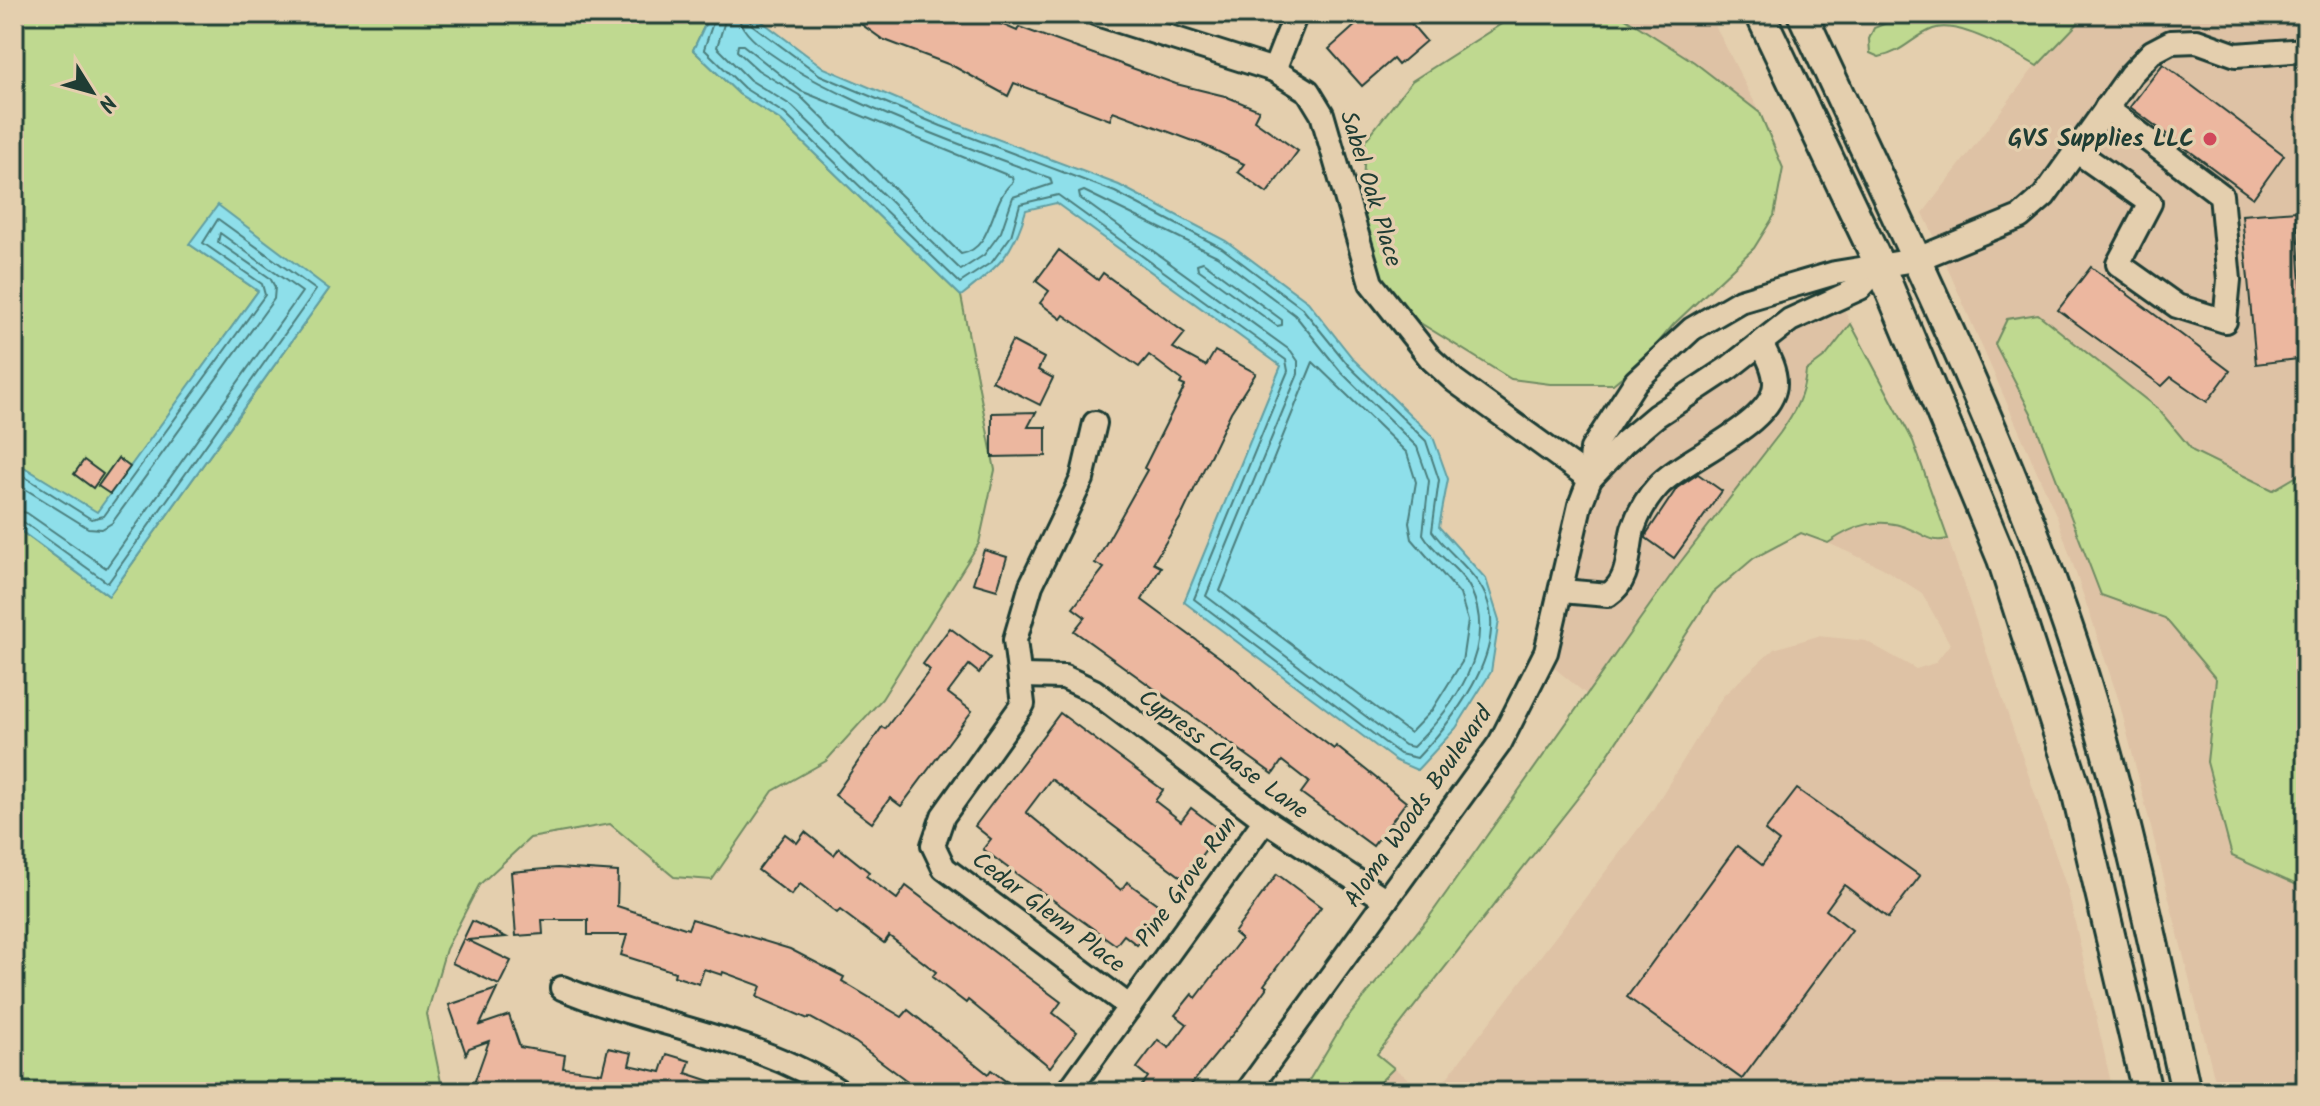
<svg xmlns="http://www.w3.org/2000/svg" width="2320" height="1106" font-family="Kalam,sans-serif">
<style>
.built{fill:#dec2a5}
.green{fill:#bfd990;stroke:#6f8b62;stroke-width:2}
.water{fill:#8edfea;stroke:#629ea1;stroke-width:2}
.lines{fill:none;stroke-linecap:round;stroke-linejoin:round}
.shore{stroke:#4b7e7d;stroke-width:2}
.building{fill:#ecb79f;stroke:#1f3d34;stroke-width:2}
.minor-casing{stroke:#1f3d34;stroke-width:28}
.major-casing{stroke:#1f3d34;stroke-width:34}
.path{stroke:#1f3d34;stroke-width:3;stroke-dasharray:2 6;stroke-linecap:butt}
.minor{stroke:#e4cfae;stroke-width:22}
.major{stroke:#e4cfae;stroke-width:28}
.poi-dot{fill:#d1495b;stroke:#e4cfae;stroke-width:3}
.labels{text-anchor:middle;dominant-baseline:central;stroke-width:7;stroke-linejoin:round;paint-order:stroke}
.poi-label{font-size:24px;font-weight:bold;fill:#1f3d34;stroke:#e4cfae;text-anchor:end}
.street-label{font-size:24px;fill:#1f3d34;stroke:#e4cfae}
</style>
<rect width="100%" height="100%" fill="#e4cfae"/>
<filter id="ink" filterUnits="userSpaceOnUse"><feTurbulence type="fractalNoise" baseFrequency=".0125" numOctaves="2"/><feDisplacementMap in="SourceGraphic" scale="16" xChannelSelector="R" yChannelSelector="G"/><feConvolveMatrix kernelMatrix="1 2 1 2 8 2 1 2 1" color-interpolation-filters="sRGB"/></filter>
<g filter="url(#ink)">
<g class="built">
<polygon points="1619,14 1709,14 1760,113 1694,62"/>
<polygon points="2098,14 2306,14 2306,1092 2218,1092 2119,701 2057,517 1944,260 2026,226 2052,204 2120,106 2102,94 2036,189 2014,208 1936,240 1923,213 2036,65 2050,56 2063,35 2085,17"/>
<polygon points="1843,307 1851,324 1826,356 1806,371 1795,411 1586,694 1552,666 1567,617 1590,509 1600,484 1632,450 1663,424 1737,375 1797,328"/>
<polygon points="1888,521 1935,542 1948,539 2068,891 2113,1092 1436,1092 1652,811 1723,696 1774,649 1818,636 1866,641 1916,669 1935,663 1950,644 1922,593 1881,567 1828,543 1857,526"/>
<polygon points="1394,1068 1426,1092 1370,1092"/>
</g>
<g class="green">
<polygon points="14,14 710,14 693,50 739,94 780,120 961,296 995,470 979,543 882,699 826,761 773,791 712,880 674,877 610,824 530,838 479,885 446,949 427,1014 443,1092 14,1092 14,526 109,596 329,289 189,244 258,291 97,513 14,461"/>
<polygon points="1517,14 1619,14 1694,62 1760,113 1783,168 1774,216 1754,248 1674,324 1646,357 1613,384 1550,384 1511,379 1409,316 1378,273 1371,251 1362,213 1365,141 1412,81"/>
<path d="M1908 14H2098L2084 17 2037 66C2015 53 1958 19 1933 29 1912 37 1904 52 1879 57L1870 53 1869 39 1874 28Z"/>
<polygon points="2038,314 2159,410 2193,451 2273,490 2306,471 2306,889 2232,856 2207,762 2216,679 2165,618 2101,595 2031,413 1995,344 2007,319"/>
<path d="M1851 324 1913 441 1948 539C1931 543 1927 536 1912 530 1881 515 1854 525 1828 543L1801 533 1754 558 1713 593 1591 781 1377 1054 1394 1068 1370 1092H1302L1344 1022 1427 920 1679 564 1780 433C1794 413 1804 396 1806 371L1826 356Z"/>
</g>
<g class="water">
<path d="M710 14H752L824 68 944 119 1119 185 1226 241 1308 302 1354 360 1433 437 1448 479 1439 527 1486 579 1499 620 1491 672 1456 728 1417 770 1396 761 1184 602 1281 366 1056 203 1026 210C1014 254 997 268 961 296L780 120 739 94 693 50Z"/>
<polygon points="218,205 329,289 109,596 14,526 14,461 97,512 258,291 189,244"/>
</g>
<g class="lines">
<g class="shore">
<path d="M716 14 704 49 744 88 785 114 960 283 992 262 1011 236 1020 204 1058 195 1286 360 1288 371 1194 599 1400 754 1417 758C1455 718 1520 639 1477 581 1464 563 1445 549 1432 531L1439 480 1426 441 1349 366 1302 308 1222 248 1115 192 941 126 820 75 751 24 748 14"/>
<path d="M727 14 717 47 750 80 792 106 961 270 984 255 1001 232 1013 197 1052 184 1050 178C997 158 741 70 738 14"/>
<path d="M738 45H743L801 91 1012 177 1013 182C990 199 994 249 961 254L799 95 758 70 737 51Z"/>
<path d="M1084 191 1217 256 1295 315 1341 372 1417 447 1429 481 1423 534C1435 555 1461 569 1471 590 1498 648 1453 708 1413 747L1404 745 1206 596 1298 374V361L1291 351 1080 198 1079 193Z"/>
<polygon points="1203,262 1282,320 1282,325 1277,326 1198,269 1197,264"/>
<polygon points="1313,362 1407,453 1416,482 1409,523 1412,539 1460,594 1468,621 1462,662 1432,710 1410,733 1220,591"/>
<polyline points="14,470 91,519 104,516 265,295 262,284 203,243 218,219 316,290 108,583 22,521 14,520"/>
<polyline points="14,482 88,528 102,529 112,523 274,299 275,287 270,278 218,242 220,233 302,292 106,568 27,513 14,510"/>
</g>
</g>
<g class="building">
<polygon points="847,14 978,14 1017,31 1019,27 1176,84 1225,96 1259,110 1254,120 1298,151 1267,193 1238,172 1244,164 1204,145 1113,111 1110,120 1014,83 1008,96 953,66 882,39"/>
<polygon points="1368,14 1403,14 1426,41 1398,65 1393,59 1362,86 1329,49"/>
<polygon points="2163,64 2284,155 2253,198 2130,107"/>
<polygon points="2296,211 2306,358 2256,364 2242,215"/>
<polygon points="1059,250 1098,280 1103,273 1185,333 1173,348 1206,366 1215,351 1256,373 1231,412 1181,517 1153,563 1161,567 1142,600 1237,670 1266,698 1334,749 1336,746 1406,802 1373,846 1301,793 1309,782 1282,761 1273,774 1074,631 1085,617 1073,608 1104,568 1095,563 1147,470 1144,468 1185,386 1180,384 1182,380 1149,355 1139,367 1064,315 1061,319 1040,303 1049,291 1036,281"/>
<polygon points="2091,267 2230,371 2207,402 2171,377 2162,386 2058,310"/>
<polygon points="1012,341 1044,358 1038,370 1053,378 1040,405 992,381"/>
<polygon points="1036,412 1028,427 1046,427 1046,456 992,457 992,413"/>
<polygon points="118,458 130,467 110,494 98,486"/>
<polygon points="84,460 103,474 93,488 74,474"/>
<polygon points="1698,474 1722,491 1674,558 1646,538 1647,533 1677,488"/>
<polygon points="984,550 1007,557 997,590 973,583"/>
<polygon points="950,628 990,658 979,673 969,665 948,693 972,711 901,806 890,798 872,823 835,795 882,727 885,729 930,670 923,664"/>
<polygon points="1060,713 1163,790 1155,801 1181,821 1191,808 1220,830 1184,879 1051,779 1026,812 1121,890 1127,882 1164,909 1137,945 1124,935 1116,945 1004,865 983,849 991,839 975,826"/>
<polygon points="1797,789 1920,876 1888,918 1844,885 1826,910 1852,930 1742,1079 1627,997 1737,846 1762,865 1779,842 1765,831"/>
<polygon points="805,832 834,855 839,848 869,872 866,876 897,899 906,886 1061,1002 1053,1013 1077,1032 1050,1067 968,1000 966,1003 932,977 936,972 889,936 884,943 840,910 837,913 800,884 791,895 758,870 785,834 797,843"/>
<polygon points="557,868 618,872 617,906 688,929 692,919 790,949 844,977 842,981 902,1017 908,1010 988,1074 991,1070 1020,1092 922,1092 855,1042 809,1017 808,1019 757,997 761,986 723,972 722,975 704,969 699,984 674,976 675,972 621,955 627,935 588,935 588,920 542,920 543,934 516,936 511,872"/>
<polygon points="1277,874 1321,907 1264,985 1267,987 1237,1029 1185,1092 1137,1092 1148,1077 1137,1068 1158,1040 1169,1048 1187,1024 1175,1015 1192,994 1196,998 1241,939 1234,933"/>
<polygon points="472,921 506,937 467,940 511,961 499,985 452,963"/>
<polygon points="497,989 480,1025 509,1015 520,1047 565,1055 563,1068 602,1073 608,1048 632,1053 629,1065 661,1072 667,1054 690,1061 686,1073 735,1089 735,1092 471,1092 489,1041 469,1048 466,1054 449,1005"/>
</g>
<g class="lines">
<g class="minor-casing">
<g id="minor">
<polyline points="1097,14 1274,70 1308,91 1322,114 1371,283 1431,359 1455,381 1590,479"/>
<polyline points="1274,70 1296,14"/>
<polyline points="2076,151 2150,203 2118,264 2177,306 2225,321 2229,280 2221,195 2106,108"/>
<polyline points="1095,423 1082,479 1031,585 1015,640 1023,704 943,816 933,845 944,868 1130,1007"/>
<polyline points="1590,479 1624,443 1656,416 1730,367 1790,320 1860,288 1880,266"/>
<path d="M1562 591 1608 595C1631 580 1627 553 1633 529 1638 514 1647 498 1658 486 1685 457 1775 424 1775 383 1775 369 1767 355 1761 343"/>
<polyline points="1022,676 1064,677 1094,691 1265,820 1386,900"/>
<path d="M562 988C654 1027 756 1036 840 1092"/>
<polyline points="1068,1092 1265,820"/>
<polyline points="1247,1092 1500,743 1546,652 1580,505 1590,479 1592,449 1636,381 1692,329 1740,301 1835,273 1915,260 2020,217 2044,196 2131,74 2152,52 2171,42 2197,41 2236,55 2306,50"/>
</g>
</g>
<g class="major-casing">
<g id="major">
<polyline points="1760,14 1880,266 2002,559 2075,786 2147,1092"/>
<path d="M1802 14C1892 209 1990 404 2061 607 2117 765 2150 929 2186 1092"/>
</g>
</g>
<polyline class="path" points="2299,14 2301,29"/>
<use href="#minor" class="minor"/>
<use href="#major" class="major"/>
</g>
</g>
<circle class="poi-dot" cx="2210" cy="139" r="8"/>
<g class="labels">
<g class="poi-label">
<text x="2194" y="139">GVS Supplies LLC</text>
</g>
<g class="street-label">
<text transform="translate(1370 189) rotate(73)">Sabel Oak Place</text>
<text transform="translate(1223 755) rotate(36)">Cypress Chase Lane</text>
<text transform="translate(1419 807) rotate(-55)">Aloma Woods Boulevard</text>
<text transform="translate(1187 882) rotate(-54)">Pine Grove Run</text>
<text transform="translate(1048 913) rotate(37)">Cedar Glenn Place</text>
</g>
</g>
<rect width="2320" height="1106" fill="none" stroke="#e4cfae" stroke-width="48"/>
<rect x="24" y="24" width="2272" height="1058" fill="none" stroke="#1f3d34" stroke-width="3" filter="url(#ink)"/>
<g transform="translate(92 92) rotate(127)" stroke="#e4cfae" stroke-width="6" paint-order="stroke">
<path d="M0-6L14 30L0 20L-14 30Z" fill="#1f3d34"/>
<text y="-12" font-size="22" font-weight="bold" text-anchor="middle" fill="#1f3d34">N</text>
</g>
</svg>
